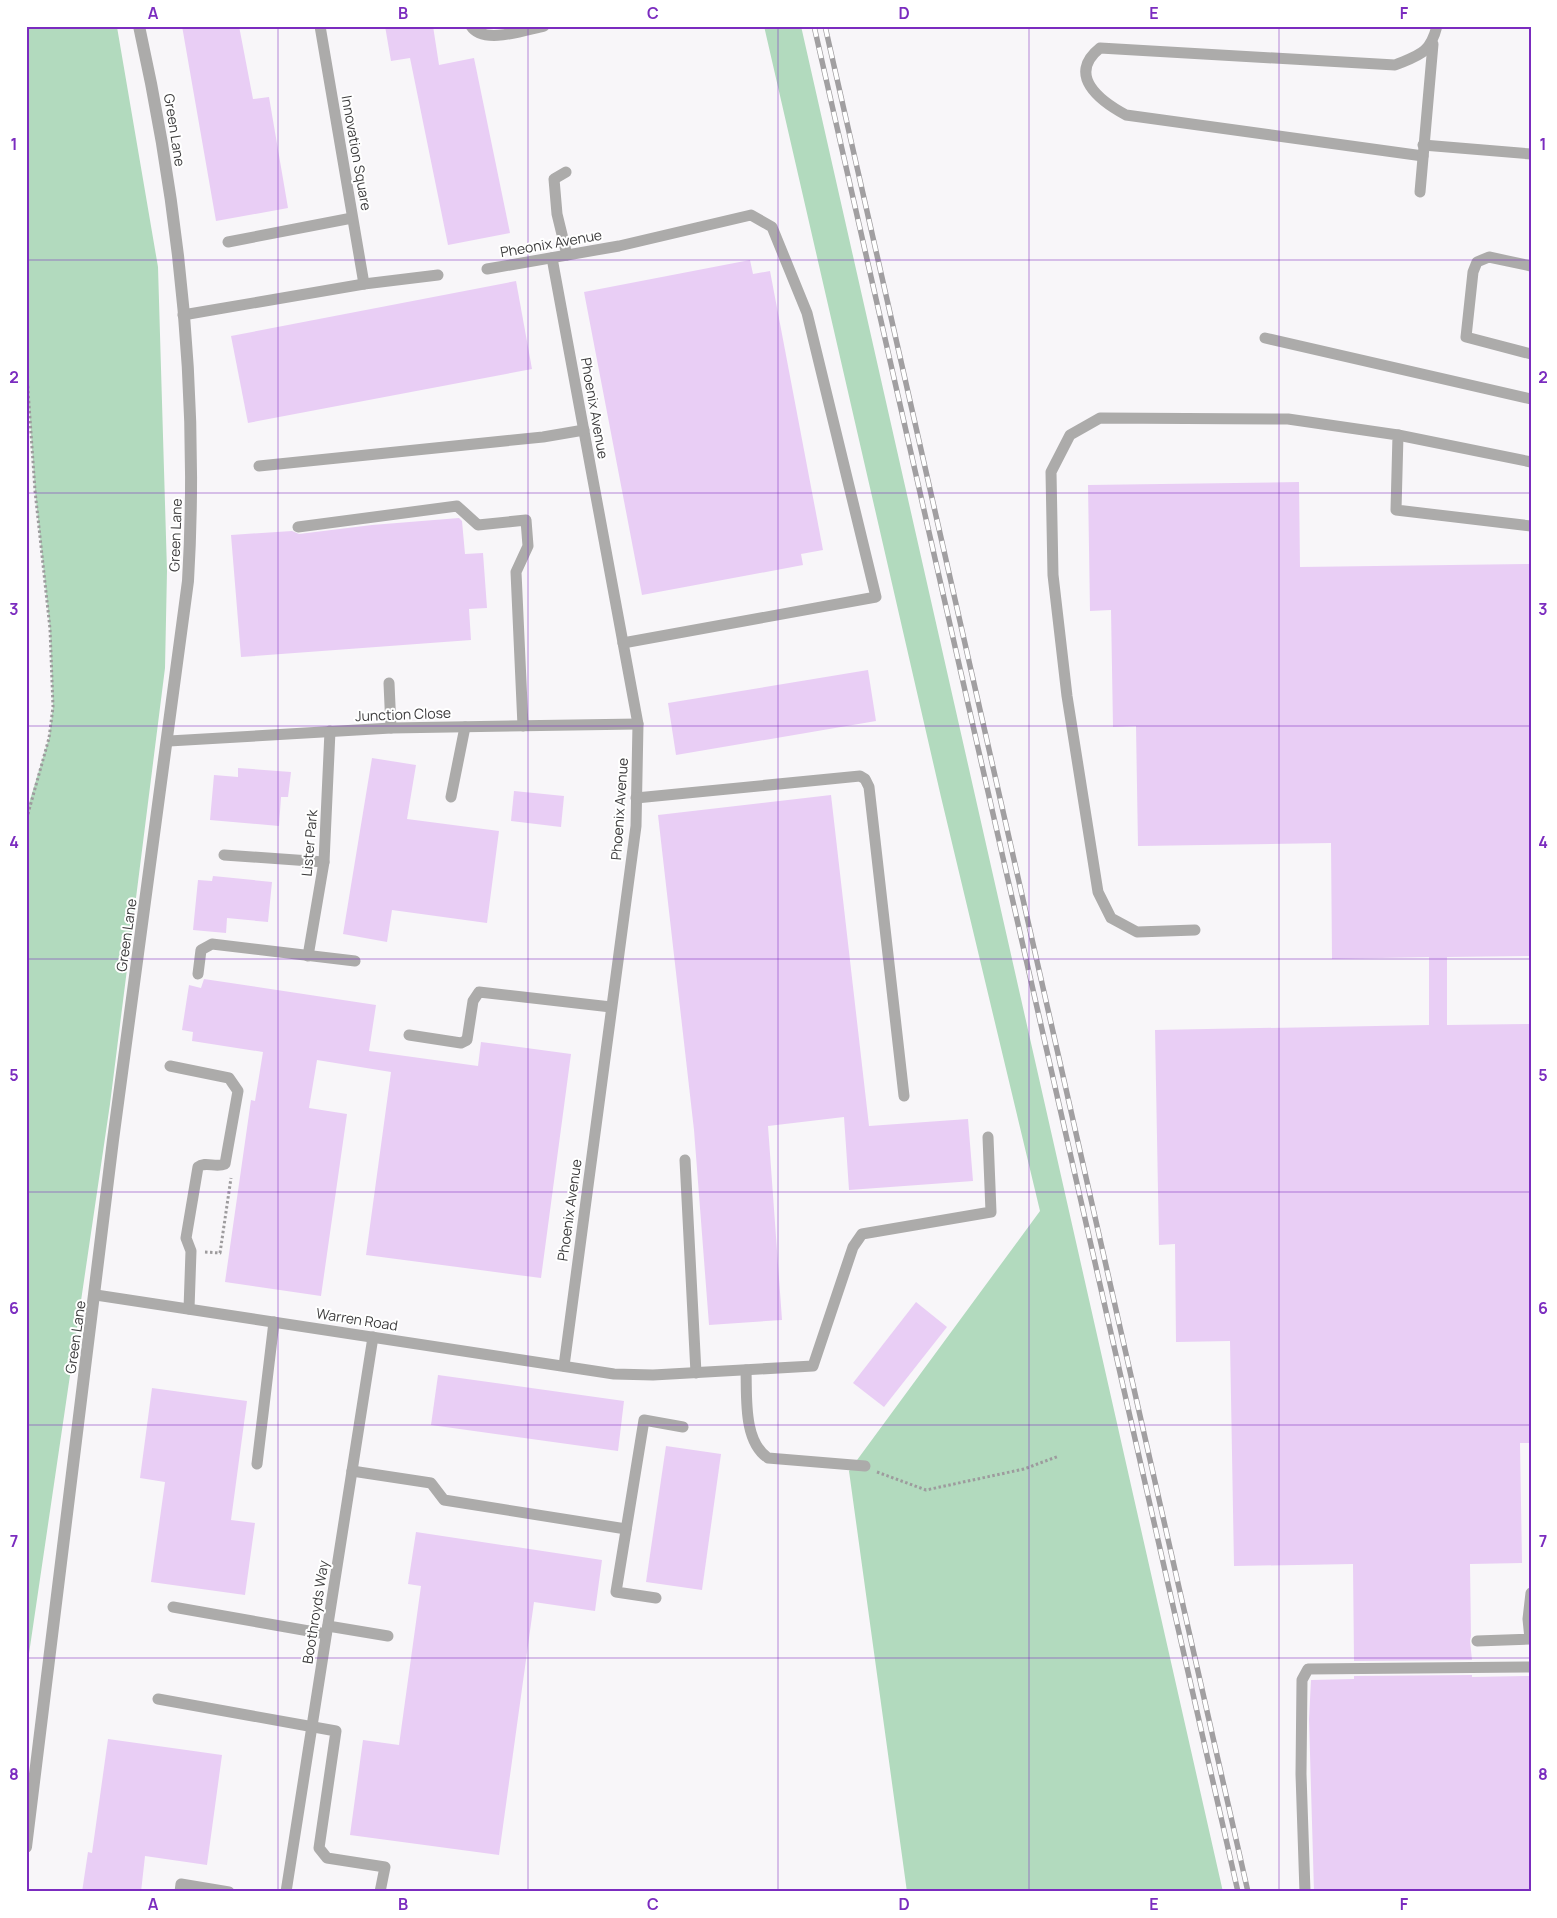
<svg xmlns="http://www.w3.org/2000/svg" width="1557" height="1918" font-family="Manrope,sans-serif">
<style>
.green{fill:#b2dabe}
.building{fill:#e9cef5}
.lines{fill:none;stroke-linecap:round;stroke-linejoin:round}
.path{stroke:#9d9b9d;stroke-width:3;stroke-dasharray:2.5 2.5;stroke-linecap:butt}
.service{stroke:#acabaa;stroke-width:11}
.tertiary{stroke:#acabaa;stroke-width:12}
.rail-casing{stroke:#a19fa1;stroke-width:5.5}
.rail{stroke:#fff;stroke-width:4;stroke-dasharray:11;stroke-linecap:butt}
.grid{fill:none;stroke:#7b2cbf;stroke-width:1;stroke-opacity:0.55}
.labels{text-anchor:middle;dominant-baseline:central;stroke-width:4;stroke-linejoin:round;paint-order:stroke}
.street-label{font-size:14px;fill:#3d3c3d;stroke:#fff}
.neatline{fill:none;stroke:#7b2cbf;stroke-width:2}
.grid-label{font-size:16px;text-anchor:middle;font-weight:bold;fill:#7b2cbf}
</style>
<rect width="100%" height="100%" fill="#f8f6f9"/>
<g class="green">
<polygon points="26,26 117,27 158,267 167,571 165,668 110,1104 26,1674 26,813 49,738 53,707 50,629 35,491 26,361"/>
<polygon points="764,26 801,26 1223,1892 907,1892 849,1471 1040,1211 941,797"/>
</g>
<g class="building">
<polygon points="182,26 239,26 253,99 269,97 288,208 216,221"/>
<polygon points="385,26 433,26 439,65 474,58 510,233 448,245 410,58 391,61"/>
<polygon points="750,260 753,274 770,271 823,550 801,554 803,565 642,595 584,292"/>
<polygon points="516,281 532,369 248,423 231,336"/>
<polygon points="1299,482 1300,567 1531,564 1531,956 1447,957 1447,1025 1531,1024 1531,1443 1520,1443 1522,1563 1470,1564 1471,1636 1470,1641 1472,1660 1354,1661 1353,1564 1234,1566 1230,1341 1176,1342 1175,1244 1159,1245 1155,1030 1429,1025 1429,957 1332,959 1331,843 1138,846 1136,726 1113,727 1111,610 1090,611 1088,485"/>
<polygon points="459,518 462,521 465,554 483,553 487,608 469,609 471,640 241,657 231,535 292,531 299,534 372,525"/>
<polygon points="868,670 876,721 676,755 668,703"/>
<polygon points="372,758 416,765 407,819 499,831 487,923 392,910 387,942 343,934"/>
<polygon points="238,768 291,772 288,797 281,797 279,826 210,820 214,775 238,777"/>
<polygon points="514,791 564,796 561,827 511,821"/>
<polygon points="831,795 869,1126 968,1119 973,1181 849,1190 844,1117 768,1126 782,1320 709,1325 694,1130 658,815"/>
<polygon points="213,876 272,882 268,922 227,918 226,933 193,930 198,880 212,881"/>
<polygon points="204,979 376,1005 369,1051 478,1066 481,1042 571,1054 541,1278 366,1255 391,1072 317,1060 309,1108 347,1114 321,1296 225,1282 251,1100 255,1101 263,1052 192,1041 193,1032 182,1030 189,985 201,988"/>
<polygon points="916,1302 947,1327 884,1407 853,1383"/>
<polygon points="438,1375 624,1401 618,1451 431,1425"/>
<polygon points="152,1388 247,1401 231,1520 255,1523 245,1595 151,1582 165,1482 140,1478"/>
<polygon points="666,1446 721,1454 702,1590 646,1582"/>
<polygon points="416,1532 602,1560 595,1611 534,1602 499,1855 350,1835 363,1740 399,1745 421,1586 408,1584"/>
<polygon points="1472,1675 1472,1677 1531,1676 1531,1892 1314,1892 1309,1719 1311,1680 1354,1679 1354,1676"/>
<polygon points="108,1739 222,1755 207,1865 145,1856 141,1892 82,1892 88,1852 92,1853"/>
</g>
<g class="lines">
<g class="path">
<polyline points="26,361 35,491 50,629 53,707 49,738 26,821"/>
<polyline points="205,1252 220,1253 231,1178"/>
<polyline points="877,1472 926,1490 1024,1469 1059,1456"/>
</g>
<g class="service">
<polyline points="320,26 364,284"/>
<path d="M471 26C483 45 525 30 544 26"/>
<polyline points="1423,145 1531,154"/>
<path d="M1423 156 1126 115C1100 101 1066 75 1100 48L1395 65C1419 55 1430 54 1437 26"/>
<polyline points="566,172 554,179 557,214 567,255"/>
<polyline points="1420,192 1433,44"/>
<polyline points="228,242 352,218"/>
<polyline points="552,258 638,724 636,826 564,1366"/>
<polyline points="1531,266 1489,257 1477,262 1473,272 1466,337 1531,354"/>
<polyline points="487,269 619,246 751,215 772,227 807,313 876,597 623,643"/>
<polyline points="183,315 364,284 438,275"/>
<polyline points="1265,338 1531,399"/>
<polyline points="1398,435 1531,462"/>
<polyline points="259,466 543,437 584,430"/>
<polyline points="298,527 457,506 478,525 526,520 528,546 516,572 523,726"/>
<polyline points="389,683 391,728"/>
<polyline points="169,741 391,728 638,724"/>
<polyline points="451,797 465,727"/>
<polyline points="636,798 860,776 865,779 869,787 904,1096"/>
<polyline points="224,855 324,862"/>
<polyline points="1195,930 1137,932 1111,918 1098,892 1067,696 1053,575 1051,472 1070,435 1100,418 1288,419 1398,435 1396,510 1531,526"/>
<polyline points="308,956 324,862 330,731"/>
<polyline points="198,974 201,950 212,944 355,961"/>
<polyline points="409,1035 461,1043 467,1040 473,1001 479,992 611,1007"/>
<path d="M170 1066 229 1078 238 1091 225 1164C216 1168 205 1161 198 1167L186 1238 191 1251 189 1309"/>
<polyline points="685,1160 696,1373"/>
<polyline points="96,1295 614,1374 653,1375 813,1366 853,1247 862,1234 991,1212 988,1137"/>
<path d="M746 1370C747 1397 743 1441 768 1458L865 1466"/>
<polyline points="257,1464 274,1322"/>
<polyline points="352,1471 431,1483 444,1500 626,1529"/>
<polyline points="656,1598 616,1592 644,1420 683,1427"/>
<polyline points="173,1607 326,1634"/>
<polyline points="328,1626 388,1636"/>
<polyline points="1477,1641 1530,1639 1528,1619 1531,1593"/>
<polyline points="158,1699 336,1731 319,1848 327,1858 385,1867 380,1892"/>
<polyline points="180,1892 181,1884 229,1892"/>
<polyline points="286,1892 373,1337"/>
<polyline points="1305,1892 1301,1774 1302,1680 1308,1669 1531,1667"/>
</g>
<path class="tertiary" d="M26 1847 113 1140 188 581C199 396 179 206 139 26"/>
<g class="rail-casing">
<g id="rail">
<polyline points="814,26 1238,1892"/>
<polyline points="825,26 1248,1892"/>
</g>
</g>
<use href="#rail" class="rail"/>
</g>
<path class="grid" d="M278 26V1892M528 26V1892M778 26V1892M1029 26V1892M1279 26V1892M26 260H1531M26 493H1531M26 726H1531M26 959H1531M26 1192H1531M26 1425H1531M26 1658H1531"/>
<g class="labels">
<g class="street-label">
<text transform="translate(175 130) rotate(81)">Green Lane</text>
<text transform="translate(357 153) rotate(80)">Innovation Square</text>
<text transform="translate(551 243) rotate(-10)">Pheonix Avenue</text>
<text transform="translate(595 408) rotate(80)">Phoenix Avenue</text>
<text transform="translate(175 535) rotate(-88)">Green Lane</text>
<text transform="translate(403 714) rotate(-2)">Junction Close</text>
<text transform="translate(619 809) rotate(-86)">Phoenix Avenue</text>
<text transform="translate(309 843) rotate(-85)">Lister Park</text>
<text transform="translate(126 935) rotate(-82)">Green Lane</text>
<text transform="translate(569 1210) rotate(-82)">Phoenix Avenue</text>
<text transform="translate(357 1319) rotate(9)">Warren Road</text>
<text transform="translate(75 1337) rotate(-82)">Green Lane</text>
<text transform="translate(315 1612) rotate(-81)">Boothroyds Way</text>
</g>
</g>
<rect width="1557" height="1918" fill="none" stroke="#ffffff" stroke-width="55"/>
<rect x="28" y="28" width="1502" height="1862" class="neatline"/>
<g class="grid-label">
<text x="153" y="19">A</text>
<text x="403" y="19">B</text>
<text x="653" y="19">C</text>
<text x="904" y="19">D</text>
<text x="1154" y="19">E</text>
<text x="1404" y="19">F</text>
<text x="14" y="150">1</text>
<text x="1543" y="150">1</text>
<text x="14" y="383">2</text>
<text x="1543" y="383">2</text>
<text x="14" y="615">3</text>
<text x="1543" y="615">3</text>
<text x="14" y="848">4</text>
<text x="1543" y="848">4</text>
<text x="14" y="1081">5</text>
<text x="1543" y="1081">5</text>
<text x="14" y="1314">6</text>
<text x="1543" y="1314">6</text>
<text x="14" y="1547">7</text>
<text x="1543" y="1547">7</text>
<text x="14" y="1780">8</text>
<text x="1543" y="1780">8</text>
<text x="153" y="1910">A</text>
<text x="403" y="1910">B</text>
<text x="653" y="1910">C</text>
<text x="904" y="1910">D</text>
<text x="1154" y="1910">E</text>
<text x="1404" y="1910">F</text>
</g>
</svg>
